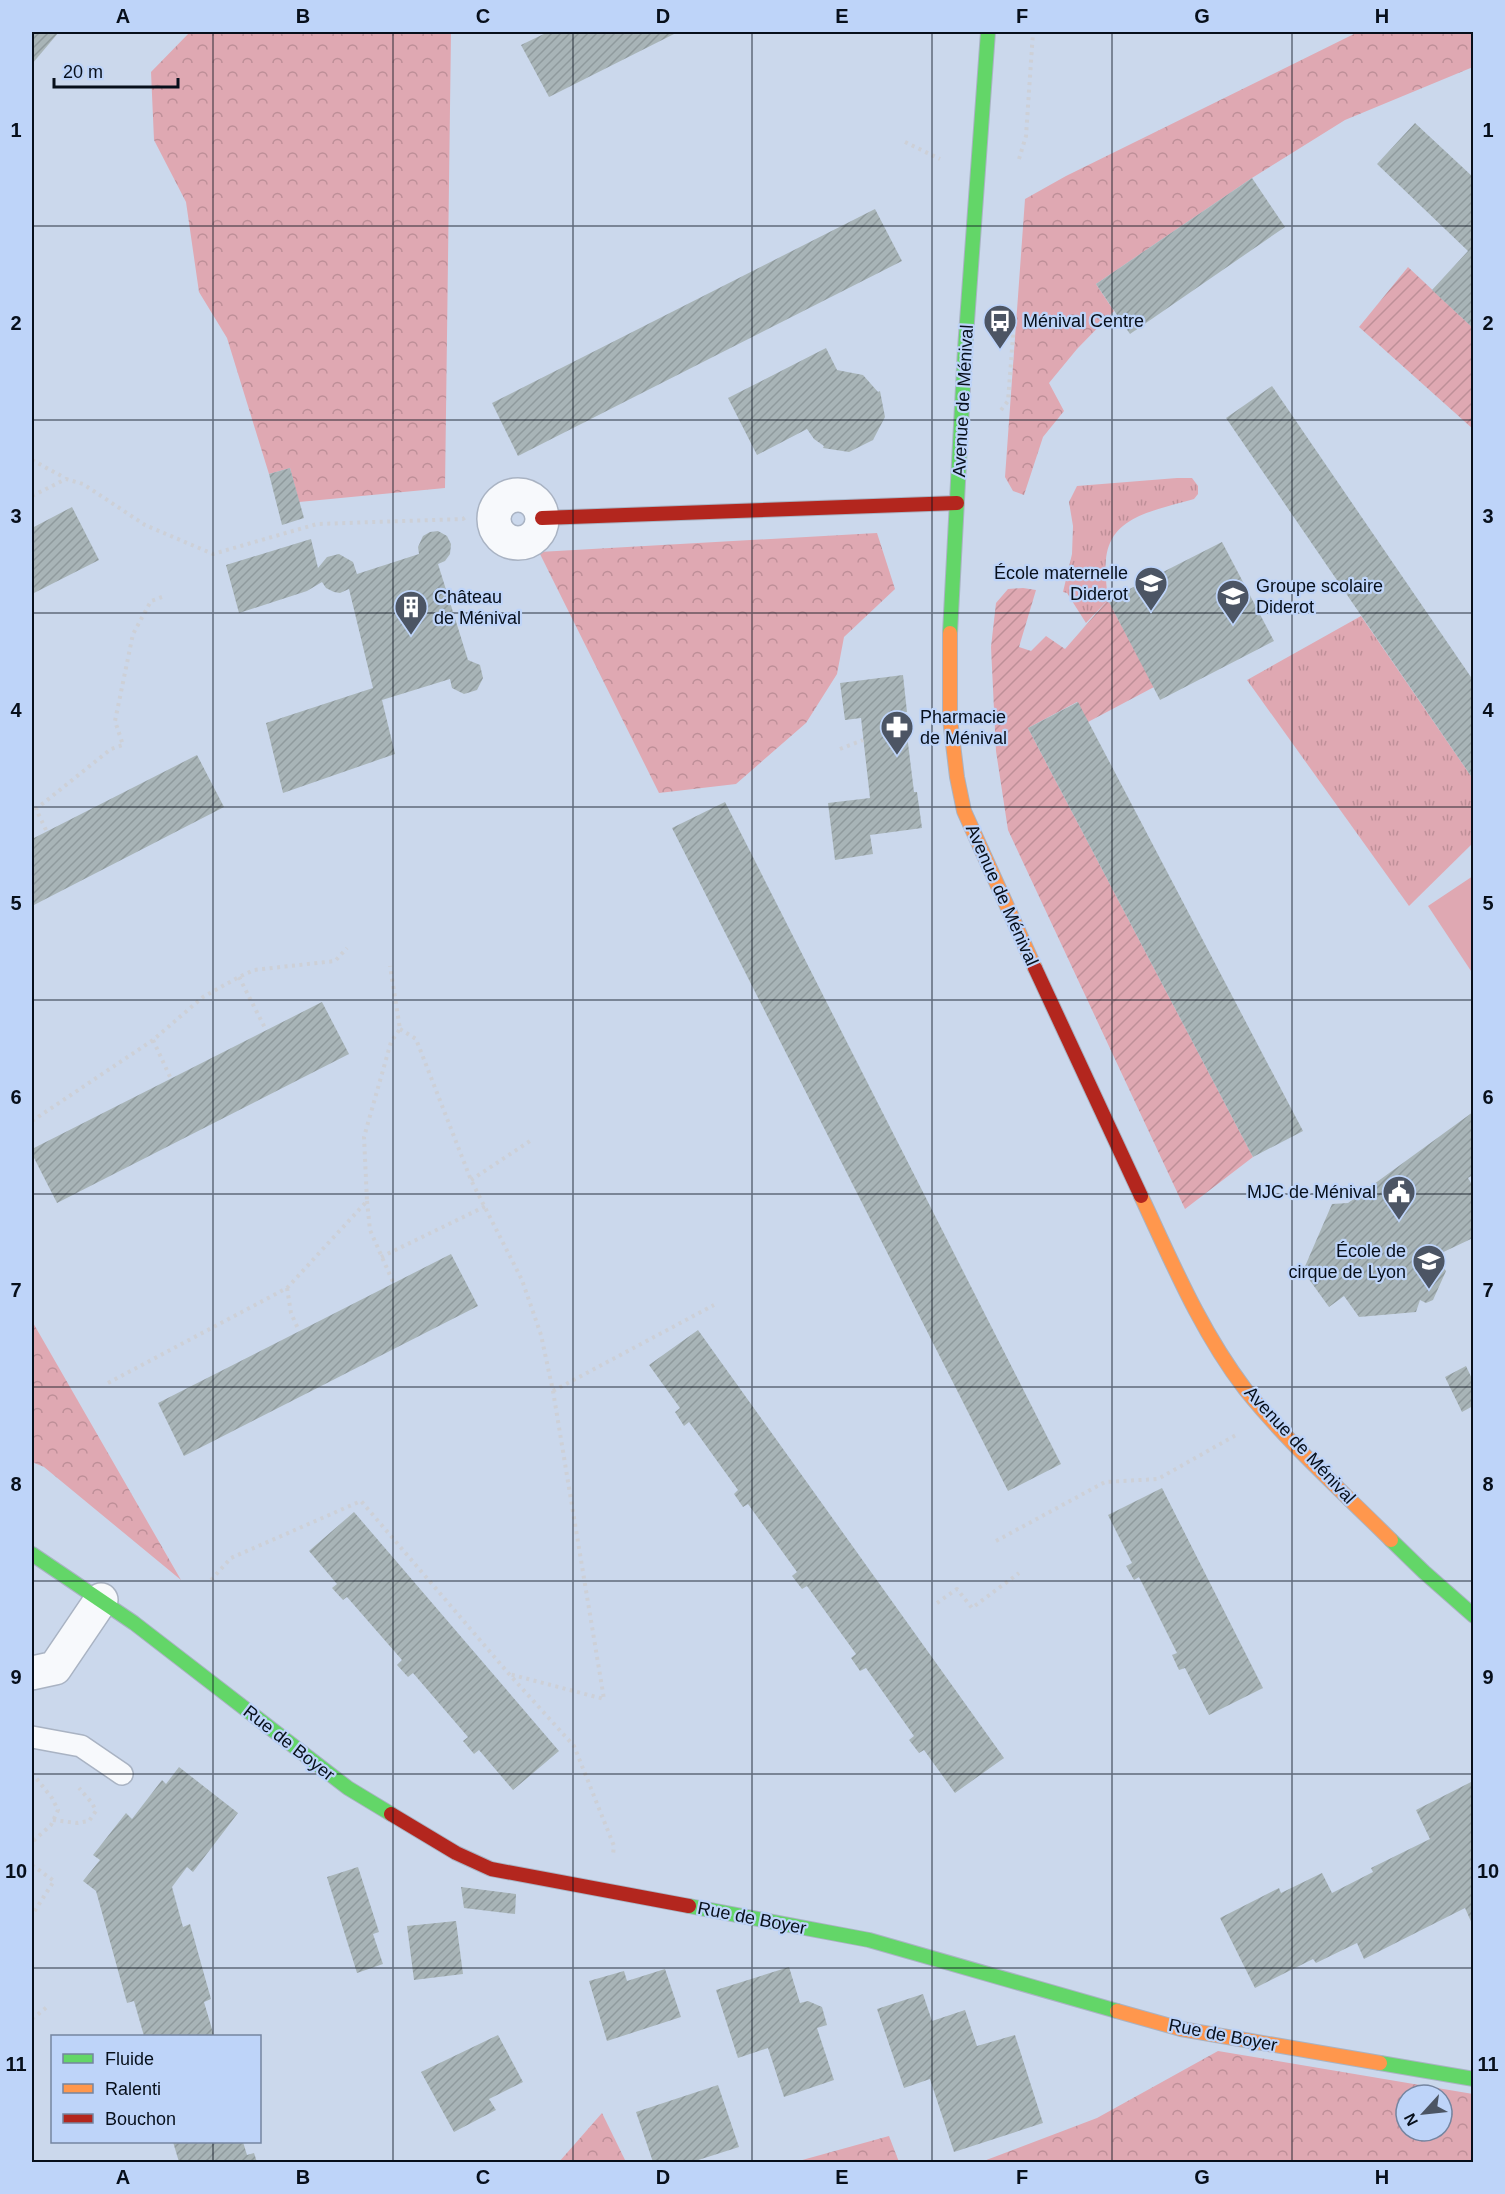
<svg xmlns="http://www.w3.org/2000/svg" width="1505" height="2194" font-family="Helvetica,sans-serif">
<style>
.grass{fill:url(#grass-tufts)}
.forest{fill:url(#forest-crowns);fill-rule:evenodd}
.garden{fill:url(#garden-furrows)}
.pitch{fill:#dfa8b2}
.building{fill:url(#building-hatch)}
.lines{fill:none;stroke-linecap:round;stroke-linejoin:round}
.lane-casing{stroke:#a9b3c3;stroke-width:24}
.street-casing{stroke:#a9b3c3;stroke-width:36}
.fast-casing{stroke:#a9b3c3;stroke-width:16}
.slow-casing{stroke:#a9b3c3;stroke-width:16}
.jam-casing{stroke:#a9b3c3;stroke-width:16}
.path{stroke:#cdd0d7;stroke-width:4;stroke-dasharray:3 4.5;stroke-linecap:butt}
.lane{stroke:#f7f9fc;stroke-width:21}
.street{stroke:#f7f9fc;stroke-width:33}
.fast{stroke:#63d668;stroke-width:14}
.slow{stroke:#ff974d;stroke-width:14}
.jam{stroke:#b3261e;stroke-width:14}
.grid{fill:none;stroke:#070f1b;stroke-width:1.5;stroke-opacity:0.55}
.labels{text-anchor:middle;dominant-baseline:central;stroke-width:4.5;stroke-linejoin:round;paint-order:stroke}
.poi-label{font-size:18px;fill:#070f1b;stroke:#bed4f9;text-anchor:start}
.street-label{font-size:18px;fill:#070f1b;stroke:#bed4f9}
.neatline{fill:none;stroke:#070f1b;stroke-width:2}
.grid-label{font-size:20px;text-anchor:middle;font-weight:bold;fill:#070f1b}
</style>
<defs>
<pattern id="grass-tufts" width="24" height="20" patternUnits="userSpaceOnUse" patternTransform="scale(1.5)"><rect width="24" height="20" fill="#dfa8b2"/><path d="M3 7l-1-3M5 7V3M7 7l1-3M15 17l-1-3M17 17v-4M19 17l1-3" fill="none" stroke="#be8f98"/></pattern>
<pattern id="forest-crowns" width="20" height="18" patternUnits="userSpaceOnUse" patternTransform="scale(1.5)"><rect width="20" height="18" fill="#dfa8b2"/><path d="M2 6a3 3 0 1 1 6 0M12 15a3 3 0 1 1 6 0" fill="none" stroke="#be8f98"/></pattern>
<pattern id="garden-furrows" width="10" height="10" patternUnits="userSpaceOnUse" patternTransform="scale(1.5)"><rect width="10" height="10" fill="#dfa8b2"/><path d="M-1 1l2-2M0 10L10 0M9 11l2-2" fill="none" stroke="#be8f98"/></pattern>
<pattern id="building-hatch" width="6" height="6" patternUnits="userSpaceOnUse" patternTransform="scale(1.5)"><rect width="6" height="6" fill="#a8b4b7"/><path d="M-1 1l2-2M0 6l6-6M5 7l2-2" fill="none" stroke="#8f9a9d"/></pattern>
</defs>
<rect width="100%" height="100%" fill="#cbd8ec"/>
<g class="grass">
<path d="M1177 478H1192L1198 486V494L1194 499C1168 507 1126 513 1112 539 1102 556 1106 581 1108 600L1086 623 1067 593 1063 592 1072 554 1073 526 1069 502 1077 486Z"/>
<polygon points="1361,616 1473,779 1473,843 1409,906 1247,680"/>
</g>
<g class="forest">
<polygon points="190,32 451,32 445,488 299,502 290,468 269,474 227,338 199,292 186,202 154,140 151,72"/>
<polygon points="1358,32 1473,32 1473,67 1345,120 1252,178 1096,284 1114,311 1077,349 1049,383 1064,411 1043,437 1024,495 1013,491 1005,477 1025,199 1066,176"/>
<polygon points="877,533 895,589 844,637 837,674 806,723 736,784 659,793 539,552"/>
<polygon points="32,1321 181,1580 44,1467 32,1462"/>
<path d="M1218 2051 1473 2094V2162H981L1097 2118ZM1406 2095H1442V2131H1406Z"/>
<polygon points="602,2113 626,2162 559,2162"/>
<polygon points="889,2136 899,2162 795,2162"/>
</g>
<g class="garden">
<polygon points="1408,267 1473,328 1473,429 1359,327"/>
<polygon points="1023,588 1036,590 1019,647 1031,651 1046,636 1065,649 1108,600 1154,687 1088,722 1077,702 1028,728 1253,1157 1185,1209 1008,830 996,751 991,647 996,603 1008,589"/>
</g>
<polygon class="pitch" points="1473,876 1473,974 1428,906"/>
<g class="building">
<polygon points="32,32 59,32 32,64"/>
<polygon points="548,32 678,32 549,97 521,45"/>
<polygon points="1415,123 1473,177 1473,328 1432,290 1468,251 1377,164"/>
<polygon points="1252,178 1285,227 1130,334 1096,284"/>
<polygon points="875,209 902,261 518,456 492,403"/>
<polygon points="826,348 837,370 863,375 878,392 880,391 885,417 873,440 849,452 823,448 824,446 814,439 807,429 757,455 728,398"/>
<polygon points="1272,386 1473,680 1473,779 1226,418"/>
<polygon points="290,468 304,518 282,525 269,474"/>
<polygon points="72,507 99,560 32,594 32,528"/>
<polygon points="438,531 447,536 451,544 450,554 445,561 438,564 468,660 480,665 483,678 477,690 464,694 452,688 450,679 382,700 395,754 283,793 266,723 373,688 349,589 340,593 334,592 326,588 322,582 307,591 239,613 226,565 311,539 318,568 327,557 339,554 353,562 357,574 419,554 418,547 423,536 430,532"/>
<polygon points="1222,542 1274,641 1160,700 1108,600"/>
<polygon points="903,675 907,712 904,712 907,735 914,792 917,792 922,828 870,835 873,854 835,860 828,803 870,798 861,718 845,720 840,683"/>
<polygon points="1078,702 1303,1131 1253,1157 1028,728"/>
<polygon points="197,755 224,807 32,906 32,839"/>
<polygon points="725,802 1061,1464 1008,1491 672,828"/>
<polygon points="322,1002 349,1054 57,1203 32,1154 32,1149"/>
<polygon points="1473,1112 1473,1175 1468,1178 1473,1186 1473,1238 1435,1256 1446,1271 1433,1300 1426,1303 1420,1300 1416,1312 1359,1317 1344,1296 1329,1307 1303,1271 1332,1204 1348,1203"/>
<polygon points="451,1254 478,1306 184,1456 158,1403"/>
<polygon points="698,1330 1004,1758 955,1793 924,1750 919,1753 909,1740 914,1736 866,1668 860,1671 851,1658 856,1654 807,1586 802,1589 792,1576 797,1572 748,1504 743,1507 734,1494 738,1490 689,1422 684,1426 675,1412 680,1408 649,1365"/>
<polygon points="1466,1366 1473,1381 1473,1406 1462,1412 1445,1377"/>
<polygon points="1162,1488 1263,1688 1209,1715 1185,1668 1179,1670 1172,1655 1177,1653 1139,1577 1134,1580 1126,1566 1132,1563 1108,1515"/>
<polygon points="354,1512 559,1751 513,1790 479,1750 474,1754 463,1741 468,1737 413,1673 408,1677 397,1665 402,1660 347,1597 343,1600 332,1588 337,1584 309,1551"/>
<polygon points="179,1767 238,1813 193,1872 187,1867 172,1887 183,1927 190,1924 211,1999 204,2002 214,2036 144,2036 134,2001 127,2003 96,1891 83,1881 100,1860 93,1855 126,1813 132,1819 162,1780 166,1784"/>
<polygon points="1473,1781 1473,1926 1465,1908 1364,1959 1357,1943 1316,1963 1313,1959 1255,1988 1220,1918 1279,1888 1281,1893 1322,1873 1332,1893 1373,1872 1371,1868 1430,1839 1416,1810"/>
<polygon points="358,1867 379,1932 373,1934 383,1964 357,1973 327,1877"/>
<polygon points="461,1887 516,1894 515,1914 464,1908"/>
<polygon points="456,1921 463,1974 414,1980 407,1926"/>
<polygon points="789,1967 800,2003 808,2001 822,2007 827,2025 817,2028 834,2080 784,2097 768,2048 738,2058 716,1990"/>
<polygon points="665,1969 681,2017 607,2041 589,1981 624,1971 627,1981"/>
<polygon points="923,1994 932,2021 965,2010 977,2046 1015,2035 1043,2123 954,2152 930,2079 904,2088 877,2009"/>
<polygon points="498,2035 523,2082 489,2099 496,2110 454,2132 421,2072"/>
<polygon points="718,2085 739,2147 692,2162 653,2162 636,2112"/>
<polygon points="173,2142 243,2142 247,2155 254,2153 257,2162 179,2162"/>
</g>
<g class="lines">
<g class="lane-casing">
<polyline id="lane" points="32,1737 81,1746 122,1774"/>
</g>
<g class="street-casing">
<g id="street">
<circle cx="518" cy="519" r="24"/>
<polyline points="32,1673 55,1668 101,1600"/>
</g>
</g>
<g class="fast-casing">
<g id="fast">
<polyline points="950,633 965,349 988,32"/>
<polyline points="1391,1540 1424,1572 1474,1616"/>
<polyline points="32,1554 134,1623 348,1788 391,1814"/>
<polyline points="689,1906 869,1940 1117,2011"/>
<polyline points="1380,2063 1474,2079"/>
</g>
</g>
<g class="slow-casing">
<g id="slow">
<polyline points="950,633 950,719 957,777 964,811 1035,968"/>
<path d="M1141 1196C1172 1262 1200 1330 1245 1389 1288 1443 1342 1491 1391 1540"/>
<polyline points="1117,2011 1181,2029 1380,2063"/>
</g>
</g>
<g class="jam-casing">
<g id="jam">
<polyline points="542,518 957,503"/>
<polyline points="1035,968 1141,1196"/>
<polyline points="391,1814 456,1853 491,1869 689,1906"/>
</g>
</g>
<g class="path">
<polyline points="905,142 940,159"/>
<polyline points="1019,159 1026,136 1033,32"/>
<polyline points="1001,410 1008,401 1014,323 1008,311"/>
<polyline points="32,460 65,478"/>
<polyline points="510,488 518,483 525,484"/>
<polyline points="32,496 66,479 83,484 145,525 213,554 317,524 463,519 468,515"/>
<polyline points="840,749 863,740"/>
<polyline points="46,830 36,809 111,749 123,745 115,721 133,634 151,601 162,597"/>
<polyline points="239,977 266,1030"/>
<polyline points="400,1029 416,1039 471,1180 522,1280 541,1335 553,1391 604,1699 509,1674"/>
<polyline points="153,1040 171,1079"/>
<polyline points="32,1121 153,1040 203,997 239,977 254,970 335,961 347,948"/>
<polyline points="471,1180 530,1141"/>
<polyline points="367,1201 370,1230 393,1282"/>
<polyline points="381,1257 486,1206"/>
<polyline points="287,1288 291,1313 299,1331"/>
<polyline points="108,1383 287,1288 367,1201 364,1137 391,1042 400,1029 390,966"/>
<polyline points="553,1391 714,1305"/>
<polyline points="996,1541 1105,1482 1158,1479 1236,1435"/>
<polyline points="211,1580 231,1558 361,1501 509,1674 574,1746 614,1846 613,1854"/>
<polyline points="937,1603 957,1589 972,1608 1019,1573"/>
<polyline points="32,1773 52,1798 58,1810 51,1825 32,1842"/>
<polyline points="53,1820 77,1823 89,1821 96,1811 92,1803 79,1788"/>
<polyline points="32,1865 54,1881 32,1915"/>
<polyline points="32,2019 47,2007"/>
</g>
<use href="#lane" class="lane"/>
<use href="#street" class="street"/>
<use href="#fast" class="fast"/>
<use href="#slow" class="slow"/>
<use href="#jam" class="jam"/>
</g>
<path class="grid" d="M213 32V2036M393 32V2162M573 32V2162M752 32V2162M932 32V2162M1112 32V2162M1292 32V2162M32 226H1474M32 420H1474M32 613H1474M32 807H1474M32 1000H1474M32 1194H1474M32 1387H1474M32 1581H1474M32 1774H1474M32 1968H1474M213 2142V2162"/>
<defs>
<g id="bus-pin" transform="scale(1.725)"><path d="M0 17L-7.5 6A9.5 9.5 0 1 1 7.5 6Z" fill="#4c5564" stroke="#bed4f9"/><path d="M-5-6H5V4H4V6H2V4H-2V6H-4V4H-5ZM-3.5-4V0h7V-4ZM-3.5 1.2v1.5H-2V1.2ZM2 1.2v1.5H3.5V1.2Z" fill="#fff"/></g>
<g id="school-pin" transform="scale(1.725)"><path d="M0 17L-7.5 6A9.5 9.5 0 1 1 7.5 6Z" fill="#4c5564" stroke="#bed4f9"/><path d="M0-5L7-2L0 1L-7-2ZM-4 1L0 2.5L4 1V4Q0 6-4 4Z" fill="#fff"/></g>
<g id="building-pin" transform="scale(1.725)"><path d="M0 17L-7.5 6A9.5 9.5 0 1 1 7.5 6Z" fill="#4c5564" stroke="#bed4f9"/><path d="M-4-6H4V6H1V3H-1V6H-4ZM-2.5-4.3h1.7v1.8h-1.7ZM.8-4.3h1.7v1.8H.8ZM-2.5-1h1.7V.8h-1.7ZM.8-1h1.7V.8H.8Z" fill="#fff"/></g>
<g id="pharmacy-pin" transform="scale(1.725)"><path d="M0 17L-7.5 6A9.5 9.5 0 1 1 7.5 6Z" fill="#4c5564" stroke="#bed4f9"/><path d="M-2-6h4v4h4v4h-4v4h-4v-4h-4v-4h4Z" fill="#fff"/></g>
<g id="civic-pin" transform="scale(1.725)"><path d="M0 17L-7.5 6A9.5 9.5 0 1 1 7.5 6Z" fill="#4c5564" stroke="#bed4f9"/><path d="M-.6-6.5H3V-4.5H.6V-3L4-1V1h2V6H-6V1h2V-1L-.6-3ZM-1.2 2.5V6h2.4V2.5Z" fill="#fff"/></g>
</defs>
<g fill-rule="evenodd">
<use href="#bus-pin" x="1000" y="321"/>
<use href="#school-pin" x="1151" y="583"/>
<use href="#school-pin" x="1233" y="596"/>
<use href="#building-pin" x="411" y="607"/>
<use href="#pharmacy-pin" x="897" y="727"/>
<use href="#civic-pin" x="1399" y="1192"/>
<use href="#school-pin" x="1429" y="1261"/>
</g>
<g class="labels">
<g class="poi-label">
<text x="1023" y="321">Ménival Centre</text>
<text x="1128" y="573" text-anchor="end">École maternelle<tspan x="1128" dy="21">Diderot</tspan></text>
<text x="1256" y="586">Groupe scolaire<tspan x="1256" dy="21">Diderot</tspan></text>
<text x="434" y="597">Château<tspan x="434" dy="21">de Ménival</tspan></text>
<text x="920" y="717">Pharmacie<tspan x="920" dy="21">de Ménival</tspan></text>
<text x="1376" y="1192" text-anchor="end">MJC de Ménival</text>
<text x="1406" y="1251" text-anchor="end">École de<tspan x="1406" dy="21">cirque de Lyon</tspan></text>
</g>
<g class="street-label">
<text transform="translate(963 401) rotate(-87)">Avenue de Ménival</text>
<text transform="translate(1002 895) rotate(66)">Avenue de Ménival</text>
<text transform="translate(1300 1445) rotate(47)">Avenue de Ménival</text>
<text transform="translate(289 1743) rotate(38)">Rue de Boyer</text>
<text transform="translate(752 1918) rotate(11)">Rue de Boyer</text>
<text transform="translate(1223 2035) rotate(11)">Rue de Boyer</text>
</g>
</g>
<rect width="1505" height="2194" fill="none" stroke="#bed4f9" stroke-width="66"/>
<rect x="51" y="2035" width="210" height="108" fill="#bed4f9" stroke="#7585a0" stroke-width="1.5"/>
<rect x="63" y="2054" width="30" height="9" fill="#63d668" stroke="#7585a0" stroke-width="1.5"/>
<text x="105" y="2065" font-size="18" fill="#070f1b">Fluide</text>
<rect x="63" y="2084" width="30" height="9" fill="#ff974d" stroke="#7585a0" stroke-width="1.5"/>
<text x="105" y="2095" font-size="18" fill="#070f1b">Ralenti</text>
<rect x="63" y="2114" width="30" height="9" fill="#b3261e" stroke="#7585a0" stroke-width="1.5"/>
<text x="105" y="2125" font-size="18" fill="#070f1b">Bouchon</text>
<g transform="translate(1424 2113) rotate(243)"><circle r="28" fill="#bed4f9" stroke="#7585a0" stroke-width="1.5"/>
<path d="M0-4.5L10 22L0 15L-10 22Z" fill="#4c5564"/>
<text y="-9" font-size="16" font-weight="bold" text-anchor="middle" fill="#070f1b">N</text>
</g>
<path d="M54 78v9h124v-9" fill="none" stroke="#070f1b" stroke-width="3"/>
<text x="63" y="78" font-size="18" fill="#070f1b" stroke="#bed4f9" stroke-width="4.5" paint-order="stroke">20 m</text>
<rect x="33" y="33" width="1439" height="2128" class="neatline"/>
<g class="grid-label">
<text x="123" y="23">A</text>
<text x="303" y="23">B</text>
<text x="483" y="23">C</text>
<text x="663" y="23">D</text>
<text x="842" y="23">E</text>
<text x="1022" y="23">F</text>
<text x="1202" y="23">G</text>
<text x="1382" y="23">H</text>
<text x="16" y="137">1</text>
<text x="1488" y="137">1</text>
<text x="16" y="330">2</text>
<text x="1488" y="330">2</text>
<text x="16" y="523">3</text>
<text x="1488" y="523">3</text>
<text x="16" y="717">4</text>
<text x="1488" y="717">4</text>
<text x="16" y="910">5</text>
<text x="1488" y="910">5</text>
<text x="16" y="1104">6</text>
<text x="1488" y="1104">6</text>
<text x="16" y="1297">7</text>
<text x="1488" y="1297">7</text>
<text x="16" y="1491">8</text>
<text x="1488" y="1491">8</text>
<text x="16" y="1684">9</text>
<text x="1488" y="1684">9</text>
<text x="16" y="1878">10</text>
<text x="1488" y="1878">10</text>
<text x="16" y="2071">11</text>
<text x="1488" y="2071">11</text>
<text x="123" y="2184">A</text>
<text x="303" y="2184">B</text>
<text x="483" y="2184">C</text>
<text x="663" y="2184">D</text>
<text x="842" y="2184">E</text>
<text x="1022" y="2184">F</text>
<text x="1202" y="2184">G</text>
<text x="1382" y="2184">H</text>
</g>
</svg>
